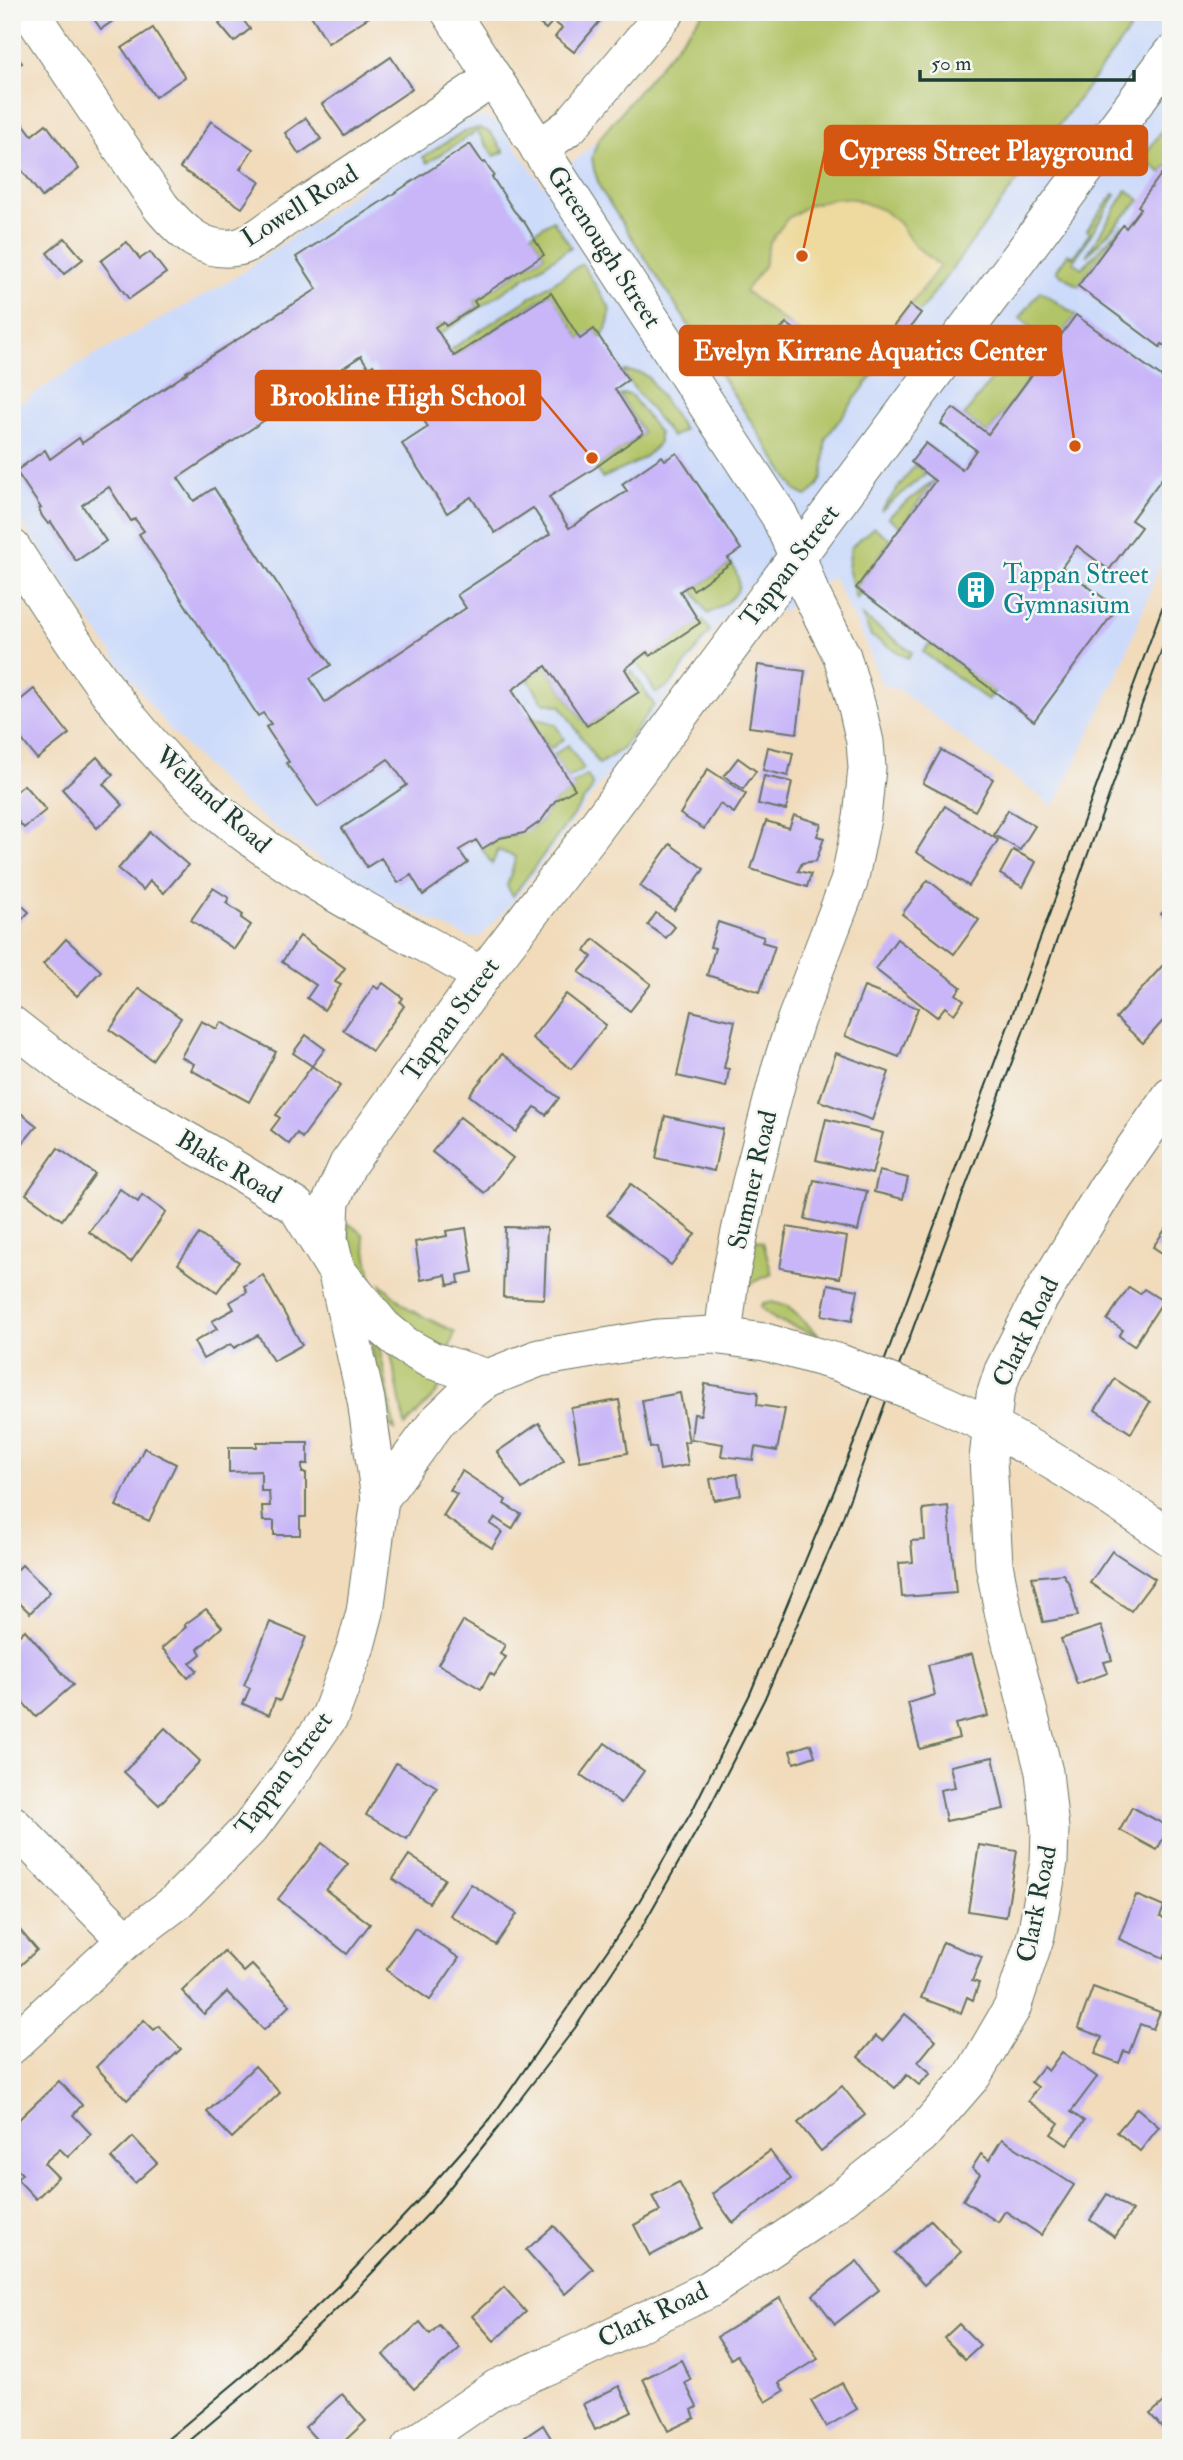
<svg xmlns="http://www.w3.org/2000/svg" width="1183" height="2460" font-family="'IM FELL Double Pica',serif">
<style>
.built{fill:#cddbfa}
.green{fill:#b2c468;stroke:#68804e;stroke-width:2}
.sand{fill:#eeda9e;stroke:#868c69;stroke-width:2}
.building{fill:#c8b6f8;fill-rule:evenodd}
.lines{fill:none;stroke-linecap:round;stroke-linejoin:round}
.minor-casing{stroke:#687463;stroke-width:39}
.minor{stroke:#fff;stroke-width:37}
.tram{stroke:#1f3d34;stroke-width:2}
.minor-bridge-casing{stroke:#687463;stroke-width:39;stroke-linecap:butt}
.minor-bridge{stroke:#fff;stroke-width:37}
.labels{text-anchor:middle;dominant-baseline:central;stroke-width:5;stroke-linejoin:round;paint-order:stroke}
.street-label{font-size:26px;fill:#1f3d34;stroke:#f6f6f2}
.culture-label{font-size:26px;fill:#0d838f;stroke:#f6f6f2;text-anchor:start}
.leader{fill:none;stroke:#d45610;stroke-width:2.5}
.callout-dot{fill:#d45610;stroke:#f6f6f2;stroke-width:2.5}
.callout{fill:#d45610;stroke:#d45610;stroke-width:2.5}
.callout-label{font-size:28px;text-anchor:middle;font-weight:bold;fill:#fff}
</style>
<rect width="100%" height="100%" fill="#f6f6f2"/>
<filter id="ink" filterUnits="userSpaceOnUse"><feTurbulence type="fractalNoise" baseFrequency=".0143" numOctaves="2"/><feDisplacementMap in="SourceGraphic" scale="14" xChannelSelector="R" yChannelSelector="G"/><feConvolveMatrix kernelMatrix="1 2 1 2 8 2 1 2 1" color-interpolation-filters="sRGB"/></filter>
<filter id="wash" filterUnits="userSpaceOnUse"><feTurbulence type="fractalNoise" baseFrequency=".00686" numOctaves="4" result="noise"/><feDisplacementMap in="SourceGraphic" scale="28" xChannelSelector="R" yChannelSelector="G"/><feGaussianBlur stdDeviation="1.57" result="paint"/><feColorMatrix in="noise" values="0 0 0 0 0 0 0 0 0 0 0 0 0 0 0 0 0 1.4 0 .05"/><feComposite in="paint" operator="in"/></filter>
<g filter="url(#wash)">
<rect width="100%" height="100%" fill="#f1dbbb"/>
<polygon class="built" points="704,12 1171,12 1171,537 1119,672 1054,807 899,690 882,685 864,639 833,577 786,608 783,613 748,586 515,899 481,936 469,938 382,897 303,849 238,799 169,729 116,659 12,508 12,409 74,367 233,279 409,153 466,119 485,117 501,125 544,187 598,140"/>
<g class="green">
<path d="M704 12H1143L826 438C822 460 830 482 806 496L796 491 601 190 594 170 592 157 598 140Z"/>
<polygon points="1171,117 1171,167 1167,166 1162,173 1143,158"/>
<polygon points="478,128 490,132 504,152 494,156 477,131 427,163 423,157 461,133"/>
<polygon points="1127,190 1140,200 1086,256"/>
<polygon points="1114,194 1116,195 1073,262 1082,268 1123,225 1078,286 1056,271 1068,254 1073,257 1090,233 1087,230"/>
<polygon points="553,220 571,247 440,334 435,327 443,322 446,326 477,306 474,301 544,255 531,234"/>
<path d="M582 264 609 307C611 317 607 332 600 338L594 330 580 339 550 293 454 356 450 350Z"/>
<polygon points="1040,291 1076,315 988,434 964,416 1031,327 1020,318"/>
<polygon points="625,371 641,373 648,377 684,430 672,437 628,380 623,372"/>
<path d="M624 394 631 395 659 433V442C647 461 622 469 602 478L595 468 643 433 620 396Z"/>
<polygon points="915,465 926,473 881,511"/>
<polygon points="935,480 901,527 888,517"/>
<polygon points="874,527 891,540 856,587 862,593 856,599 848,568 851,547"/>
<path d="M731 563C750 592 731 599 708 614L693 590Z"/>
<polygon points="862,616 912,652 908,658 871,636"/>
<polygon points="703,620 710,631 671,684 656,693 636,661 647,652 650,656"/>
<polygon points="930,643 995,691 988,700 923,652"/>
<polygon points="546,666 587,726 638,692 628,674 632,671 654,705 622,749 599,764 561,706 543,702 528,679"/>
<polygon points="528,716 555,724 564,739 550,749"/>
<polygon points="568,745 584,769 568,778 553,755"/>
<polygon points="587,775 593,785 592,789 513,896 507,886 516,857 498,850 492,864 482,849 500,838 517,835 533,827 541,821 555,801 574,789 572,785"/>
<path d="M348 1223 363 1234 375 1299C359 1274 347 1254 348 1223Z"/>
<polygon points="755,1240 763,1242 772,1274 750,1284 748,1279"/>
<polygon points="381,1284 410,1310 455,1332 448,1352 422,1338 386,1310"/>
<polygon points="771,1302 787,1306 820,1336 776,1320 760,1307 763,1303"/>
<polygon points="371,1341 379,1344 395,1430 387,1423"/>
<polygon points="390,1349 443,1381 436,1394 405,1426"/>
</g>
<polygon class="sand" points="836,198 855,199 883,210 899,223 913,244 940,266 866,362 842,365 745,291 764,266 769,244 787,219 809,205"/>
<g id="blocks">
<g class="building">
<polygon points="89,12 126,12 101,29"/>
<polygon points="233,12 237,12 250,29 234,42 219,24"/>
<polygon points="309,12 373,12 374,14 328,43"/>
<polygon points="543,12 602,12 605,15 574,52 555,37 562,28 553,21 546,29 536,21"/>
<polygon points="153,28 185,77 155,97 122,48"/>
<polygon points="12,49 22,63 12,70"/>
<polygon points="391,57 412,89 344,135 322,104"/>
<polygon points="16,114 32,135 46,124 79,169 42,197 12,157 12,116"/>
<polygon points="306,118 321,139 299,154 285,133"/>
<polygon points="211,121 253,149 240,169 260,182 242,208 180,168"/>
<path d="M470 144 483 163 485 162 490 170 494 175 492 177 514 211 525 223 544 255 474 301 477 306 446 326 443 322 435 327 454 356 551 293 580 339 594 329 628 380 615 389 643 433 595 468 549 497 569 528 627 491 622 484 662 456 665 460 677 453 741 549 728 558 731 563 693 590 690 585 680 591 700 623 650 656 647 652 625 669 639 692 587 726 546 666 512 690 575 789 555 801 541 821 524 833 500 838 482 849 476 840 459 850 468 863 423 895 411 875 398 883 381 858 367 867 342 828 407 785 388 759 318 807 286 763 289 762 266 727 271 724 263 713 258 716 139 534 144 531 135 519 131 521 109 487 82 505 106 541 76 561 51 522 48 524 42 516 39 509 41 508 16 471 45 450 50 459 79 438 82 443 187 373 186 372 317 289 296 257ZM361 356 369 368 373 365 393 396 404 389 428 427 402 444 447 513 471 497 495 533 533 508 550 534 457 595 466 608 325 702 310 678 331 665 300 618 214 488 194 501 178 478Z"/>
<polygon points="1167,166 1171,168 1171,350 1162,344 1160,347 1078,286 1123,225 1126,228 1141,208 1138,206"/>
<polygon points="65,238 83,259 64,274 47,253"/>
<polygon points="127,242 140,259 150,252 166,273 129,299 101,261"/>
<polygon points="910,305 921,313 900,341 889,332"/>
<polygon points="1076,315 1171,384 1171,466 1131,520 1141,527 1109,570 1077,546 1062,567 1117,608 1034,721 856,588 935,481 911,462 926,443 962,470 976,450 941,424 947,415 953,408 988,434"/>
<polygon points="786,323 814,344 805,356 777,334"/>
<polygon points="758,665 805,671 797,733 749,727"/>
<polygon points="34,689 69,734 37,759 12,727 12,707"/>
<polygon points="768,747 793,753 788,776 763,770"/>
<polygon points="941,750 993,779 975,811 923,783"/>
<polygon points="97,757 113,775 103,784 123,805 97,828 62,789"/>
<polygon points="738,758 756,771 743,789 724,776"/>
<polygon points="708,769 746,794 734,813 720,804 704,829 680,814"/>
<polygon points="764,776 792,782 786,810 758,804"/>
<polygon points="24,785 46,810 24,828 12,815 12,795"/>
<polygon points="945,806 998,840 969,886 916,852"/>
<polygon points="1008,810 1035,826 1020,850 994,835"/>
<polygon points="794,815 821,824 817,836 824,838 816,861 802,863 798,871 811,874 807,887 751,869 766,821 789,828"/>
<polygon points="150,832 188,865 164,893 150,881 143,890 118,869"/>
<polygon points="670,844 704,869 674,910 640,886"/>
<polygon points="1013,850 1036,862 1023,887 1000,874"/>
<polygon points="928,880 979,920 954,954 902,914"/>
<polygon points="213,888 229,898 226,903 243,915 241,918 251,925 234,949 191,920"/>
<polygon points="12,896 29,912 12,930"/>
<polygon points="1171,903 1171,923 1161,914"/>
<polygon points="656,913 675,927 666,938 648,925"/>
<polygon points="718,922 764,937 762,942 775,946 760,992 707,975 715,948 710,947"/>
<polygon points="300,936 345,968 335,982 341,985 324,1010 307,998 316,985 282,962"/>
<polygon points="66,939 101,971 77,996 43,964"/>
<polygon points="594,939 651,984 630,1011 579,972 592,957 585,951"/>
<polygon points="897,939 961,987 956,994 964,1000 954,1014 945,1007 937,1017 875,969"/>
<polygon points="1171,956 1171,1012 1143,1043 1116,1018"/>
<polygon points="383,983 403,998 400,1002 404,1006 372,1051 343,1030 374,986 378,989"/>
<polygon points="864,987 918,1008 899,1057 845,1036"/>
<polygon points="139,988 181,1018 152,1060 110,1030"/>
<polygon points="566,994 606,1025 571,1069 532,1038"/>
<polygon points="691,1011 735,1021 724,1068 729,1069 726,1087 677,1076"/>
<polygon points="201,1021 217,1029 221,1022 276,1052 249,1102 191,1070 194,1064 181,1057"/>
<polygon points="306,1035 325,1049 312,1066 340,1086 302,1138 297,1133 289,1144 271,1130 280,1118 276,1115 312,1066 293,1053"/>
<polygon points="836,1053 889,1072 872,1120 819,1101"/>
<polygon points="502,1054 559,1098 546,1115 535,1107 516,1132 469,1095"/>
<polygon points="12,1106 37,1126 12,1156"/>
<polygon points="665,1116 723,1129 714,1171 656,1158"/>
<polygon points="460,1117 513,1158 485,1193 432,1152"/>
<polygon points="826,1119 883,1133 872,1174 816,1160"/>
<polygon points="58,1148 95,1174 62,1220 26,1194"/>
<polygon points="879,1171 908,1178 903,1199 874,1192"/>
<polygon points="814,1180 867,1191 858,1231 805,1219"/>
<polygon points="631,1184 695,1234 671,1265 607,1215"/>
<polygon points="120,1189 138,1202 142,1195 166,1212 131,1262 89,1232"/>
<polygon points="1171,1221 1171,1274 1161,1267 1168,1257 1153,1247"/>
<polygon points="505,1227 547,1228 544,1299 503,1297"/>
<polygon points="787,1227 847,1237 840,1278 780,1268"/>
<polygon points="466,1228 473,1272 458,1275 459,1283 448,1285 446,1275 421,1280 415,1242 447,1236 446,1231"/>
<polygon points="199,1234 239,1262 217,1292 178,1264"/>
<polygon points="263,1275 302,1345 273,1361 258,1335 234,1348 231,1344 203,1359 194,1342 217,1329 212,1321 234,1309 230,1302 247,1292 244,1286"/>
<polygon points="828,1284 858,1290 852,1321 822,1315"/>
<polygon points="1129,1287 1140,1294 1144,1289 1163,1301 1134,1346 1119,1336 1123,1330 1107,1320"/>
<polygon points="1115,1379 1150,1402 1131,1433 1095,1410"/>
<polygon points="705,1384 758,1392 757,1405 785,1409 777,1451 755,1447 753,1460 721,1456 723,1444 691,1439 694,1414 701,1415"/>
<polygon points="680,1393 689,1442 684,1442 688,1465 660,1470 656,1447 650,1448 642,1400"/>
<polygon points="619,1400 628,1453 580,1461 571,1408"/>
<polygon points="539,1423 564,1460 522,1489 497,1452"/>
<polygon points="257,1442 308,1442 308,1464 302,1464 302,1473 306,1473 306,1517 300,1517 300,1535 274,1535 274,1521 263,1521 262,1506 270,1506 269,1491 261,1491 261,1471 229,1472 229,1447 257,1447"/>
<polygon points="144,1448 176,1464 149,1521 116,1506"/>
<polygon points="462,1471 506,1500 504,1504 521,1514 512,1529 495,1518 490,1524 502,1532 492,1548 443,1516 457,1494 450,1490"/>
<polygon points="737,1474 741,1495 714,1500 710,1479"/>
<polygon points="948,1506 956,1593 902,1597 899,1563 913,1562 911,1541 925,1540 923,1509"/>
<polygon points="1112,1551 1155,1579 1131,1611 1090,1583"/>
<polygon points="22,1565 50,1592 30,1613 12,1596 12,1575"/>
<polygon points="1063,1574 1070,1585 1078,1616 1043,1622 1032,1577"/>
<polygon points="206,1609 222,1627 198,1649 201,1654 190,1663 197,1670 188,1678 162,1648 186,1627 184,1625"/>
<polygon points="463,1621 505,1645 500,1654 506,1657 494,1676 490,1673 481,1689 438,1664"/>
<polygon points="270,1622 306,1637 280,1701 275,1699 269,1715 243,1704 250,1688 244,1685"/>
<polygon points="1101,1626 1112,1660 1104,1662 1108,1673 1077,1684 1061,1639"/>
<polygon points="25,1630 73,1685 36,1717 20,1699 13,1704 12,1703 12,1642"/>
<polygon points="972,1654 988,1716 955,1724 959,1738 920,1749 908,1703 935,1695 928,1665"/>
<polygon points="165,1728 200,1761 159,1805 124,1772"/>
<polygon points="605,1743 644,1771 621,1803 581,1775"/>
<polygon points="811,1744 815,1756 794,1763 790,1751"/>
<polygon points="993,1757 1004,1809 946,1821 940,1790 955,1787 950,1766"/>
<polygon points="396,1763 437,1787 407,1839 366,1815"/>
<polygon points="1132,1807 1169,1827 1157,1850 1120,1830"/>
<polygon points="322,1843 348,1864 326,1890 370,1924 347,1954 278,1899"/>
<polygon points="979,1845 1017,1851 1006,1917 968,1911"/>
<polygon points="409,1855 445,1879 429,1903 393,1879"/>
<polygon points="471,1884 517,1914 496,1945 450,1915"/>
<polygon points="1136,1895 1164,1907 1160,1917 1171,1921 1171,1939 1164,1958 1119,1939"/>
<polygon points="12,1921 37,1950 12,1973"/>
<polygon points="415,1928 459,1958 430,2000 386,1970"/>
<polygon points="943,1942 982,1957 972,1981 979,1983 973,2000 967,1997 961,2013 921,1998"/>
<polygon points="224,1951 244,1972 252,1965 290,2005 264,2030 227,1992 204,2014 182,1991"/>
<polygon points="1093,1987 1160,2012 1153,2029 1140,2024 1129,2053 1124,2051 1119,2063 1095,2054 1102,2037 1078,2028"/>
<polygon points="905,2014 936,2040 918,2062 931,2073 919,2085 907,2075 895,2088 858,2057 876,2036 882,2041"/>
<polygon points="144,2020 154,2030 159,2026 181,2049 127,2100 96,2067"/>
<polygon points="1062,2052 1097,2077 1071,2112 1084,2121 1067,2145 1051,2134 1059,2123 1028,2101 1038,2087 1031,2082 1043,2067 1048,2071"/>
<polygon points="255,2066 280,2093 232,2138 207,2112"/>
<polygon points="59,2081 82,2105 73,2115 91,2134 68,2157 60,2149 44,2163 58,2177 36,2199 17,2179 22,2174 12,2164 12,2126"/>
<polygon points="842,2086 865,2115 821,2151 798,2123"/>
<polygon points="1137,2108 1159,2127 1140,2151 1117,2132"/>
<polygon points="133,2137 157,2163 135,2183 111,2158"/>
<polygon points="1002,2139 1074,2185 1041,2235 1005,2211 998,2222 963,2200 980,2174 972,2168 981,2154 989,2160"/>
<polygon points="770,2151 791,2179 733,2223 712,2194"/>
<polygon points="679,2182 703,2228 650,2256 634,2225 660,2211 652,2196"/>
<polygon points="1107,2194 1132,2211 1115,2237 1090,2220"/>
<polygon points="931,2220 961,2252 924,2285 895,2253"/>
<polygon points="554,2226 593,2269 565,2294 526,2250"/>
<polygon points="857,2261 879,2290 835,2324 813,2295"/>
<polygon points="504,2287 526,2312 494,2341 472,2316"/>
<polygon points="780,2298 818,2359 779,2383 784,2391 766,2402 737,2355 731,2359 717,2337"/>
<polygon points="420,2322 430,2334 439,2325 460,2348 414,2389 383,2355"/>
<polygon points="959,2324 980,2345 965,2359 944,2338"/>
<polygon points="681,2360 691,2380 685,2383 697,2407 692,2410 695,2418 668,2431 643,2379"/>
<polygon points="842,2383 857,2409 826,2427 811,2401"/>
<polygon points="619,2386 632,2412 595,2430 583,2404"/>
<polygon points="342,2394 366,2421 337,2448 324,2448 305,2427"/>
<polygon points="1171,2396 1171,2433 1169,2435 1150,2414"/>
<polygon points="543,2425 557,2448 509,2448"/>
</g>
</g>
</g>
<g filter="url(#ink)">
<use href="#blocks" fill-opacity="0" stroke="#687463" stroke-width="2"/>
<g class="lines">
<g class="minor-casing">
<g id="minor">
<path d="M30 12 161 207C181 231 204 254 238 247 251 245 276 224 288 216 357 172 425 124 493 78"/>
<polyline points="450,12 779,515 797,555 810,592 842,656 857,707 865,742 867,768 862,818 849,882 796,1019 781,1066 750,1186 730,1278 723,1336"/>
<polyline points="539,149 570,126 666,12"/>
<path d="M12 548C73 643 134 741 221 814 300 881 393 924 482 976"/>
<polyline points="12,1025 85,1082 215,1157 297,1207 333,1266 383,1327 406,1346 431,1360 488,1378"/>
<path d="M922 1395C1011 1431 1092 1484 1171 1538"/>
<polyline points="380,1499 437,1422 461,1399 488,1378 539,1358 658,1338 713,1335 765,1342 840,1363"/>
<polyline points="12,1824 126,1940"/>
<polyline points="12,2045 126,1940 174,1904 250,1828 285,1781 330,1716 356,1646 365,1612 380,1499 366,1400 329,1239 331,1202 348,1164 482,976 591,834 1171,54"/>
<polyline points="410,2448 497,2388 583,2350 710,2289 819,2216 921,2135 973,2075 1012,2008 1036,1935 1049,1862 1050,1829 1044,1772 1004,1616 994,1564 988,1459 995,1396 1003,1371 1038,1301 1108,1186 1171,1096"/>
</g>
</g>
<use href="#minor" class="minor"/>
<g class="tram">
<polyline points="157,2448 243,2376 338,2286 417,2202 491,2118 627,1922 692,1811 750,1694 856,1438 1171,584"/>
<polyline points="181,2448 256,2385 350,2296 430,2212 501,2124 575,2028 642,1927 705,1816 764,1700 837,1533 1042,981 1171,624"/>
</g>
<g class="minor-bridge-casing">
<polyline id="minor-bridge" points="840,1363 922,1395"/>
</g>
<use href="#minor-bridge" class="minor-bridge"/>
</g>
</g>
<defs>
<g id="building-disc" transform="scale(2.0125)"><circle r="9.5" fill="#0f9aa8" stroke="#f6f6f2"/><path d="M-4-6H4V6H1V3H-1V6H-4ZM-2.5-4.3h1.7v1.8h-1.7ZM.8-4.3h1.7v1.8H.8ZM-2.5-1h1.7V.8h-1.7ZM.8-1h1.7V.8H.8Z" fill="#fff"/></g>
</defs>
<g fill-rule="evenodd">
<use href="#building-disc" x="976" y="590"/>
</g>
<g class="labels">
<g class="street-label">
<text transform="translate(300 206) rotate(-32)">Lowell Road</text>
<text transform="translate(604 247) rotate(57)">Greenough Street</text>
<text transform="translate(790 566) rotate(-53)">Tappan Street</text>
<text transform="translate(213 800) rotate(42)">Welland Road</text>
<text transform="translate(451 1020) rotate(-54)">Tappan Street</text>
<text transform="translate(229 1167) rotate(31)">Blake Road</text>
<text transform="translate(753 1180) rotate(-77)">Sumner Road</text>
<text transform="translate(1026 1332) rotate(-64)">Clark Road</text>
<text transform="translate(284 1774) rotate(-54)">Tappan Street</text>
<text transform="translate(1037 1904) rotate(-79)">Clark Road</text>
<text transform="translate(653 2315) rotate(-26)">Clark Road</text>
</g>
<g class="culture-label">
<text x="1003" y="575">Tappan Street<tspan x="1003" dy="30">Gymnasium</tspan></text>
</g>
</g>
<path class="leader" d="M802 256L825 151M1075 446L1061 351M592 458L540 396"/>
<g class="callout-dot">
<circle cx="802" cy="256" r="7"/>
<circle cx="1075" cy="446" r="7"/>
<circle cx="592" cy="458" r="7"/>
</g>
<g class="callout">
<rect x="825" y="126" width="322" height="49" rx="7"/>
<rect x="680" y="326" width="381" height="49" rx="7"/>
<rect x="256" y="371" width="284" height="49" rx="7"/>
</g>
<g class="callout-label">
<text x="986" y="160">Cypress Street Playground</text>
<text x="870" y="360">Evelyn Kirrane Aquatics Center</text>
<text x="398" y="405">Brookline High School</text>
</g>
<rect width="1183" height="2460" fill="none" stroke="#f6f6f2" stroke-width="42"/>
<path d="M920 70v10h214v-10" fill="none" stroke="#1f3d34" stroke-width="3.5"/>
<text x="931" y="70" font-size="21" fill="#1f3d34" stroke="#f6f6f2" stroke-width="5" paint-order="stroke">50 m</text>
</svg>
